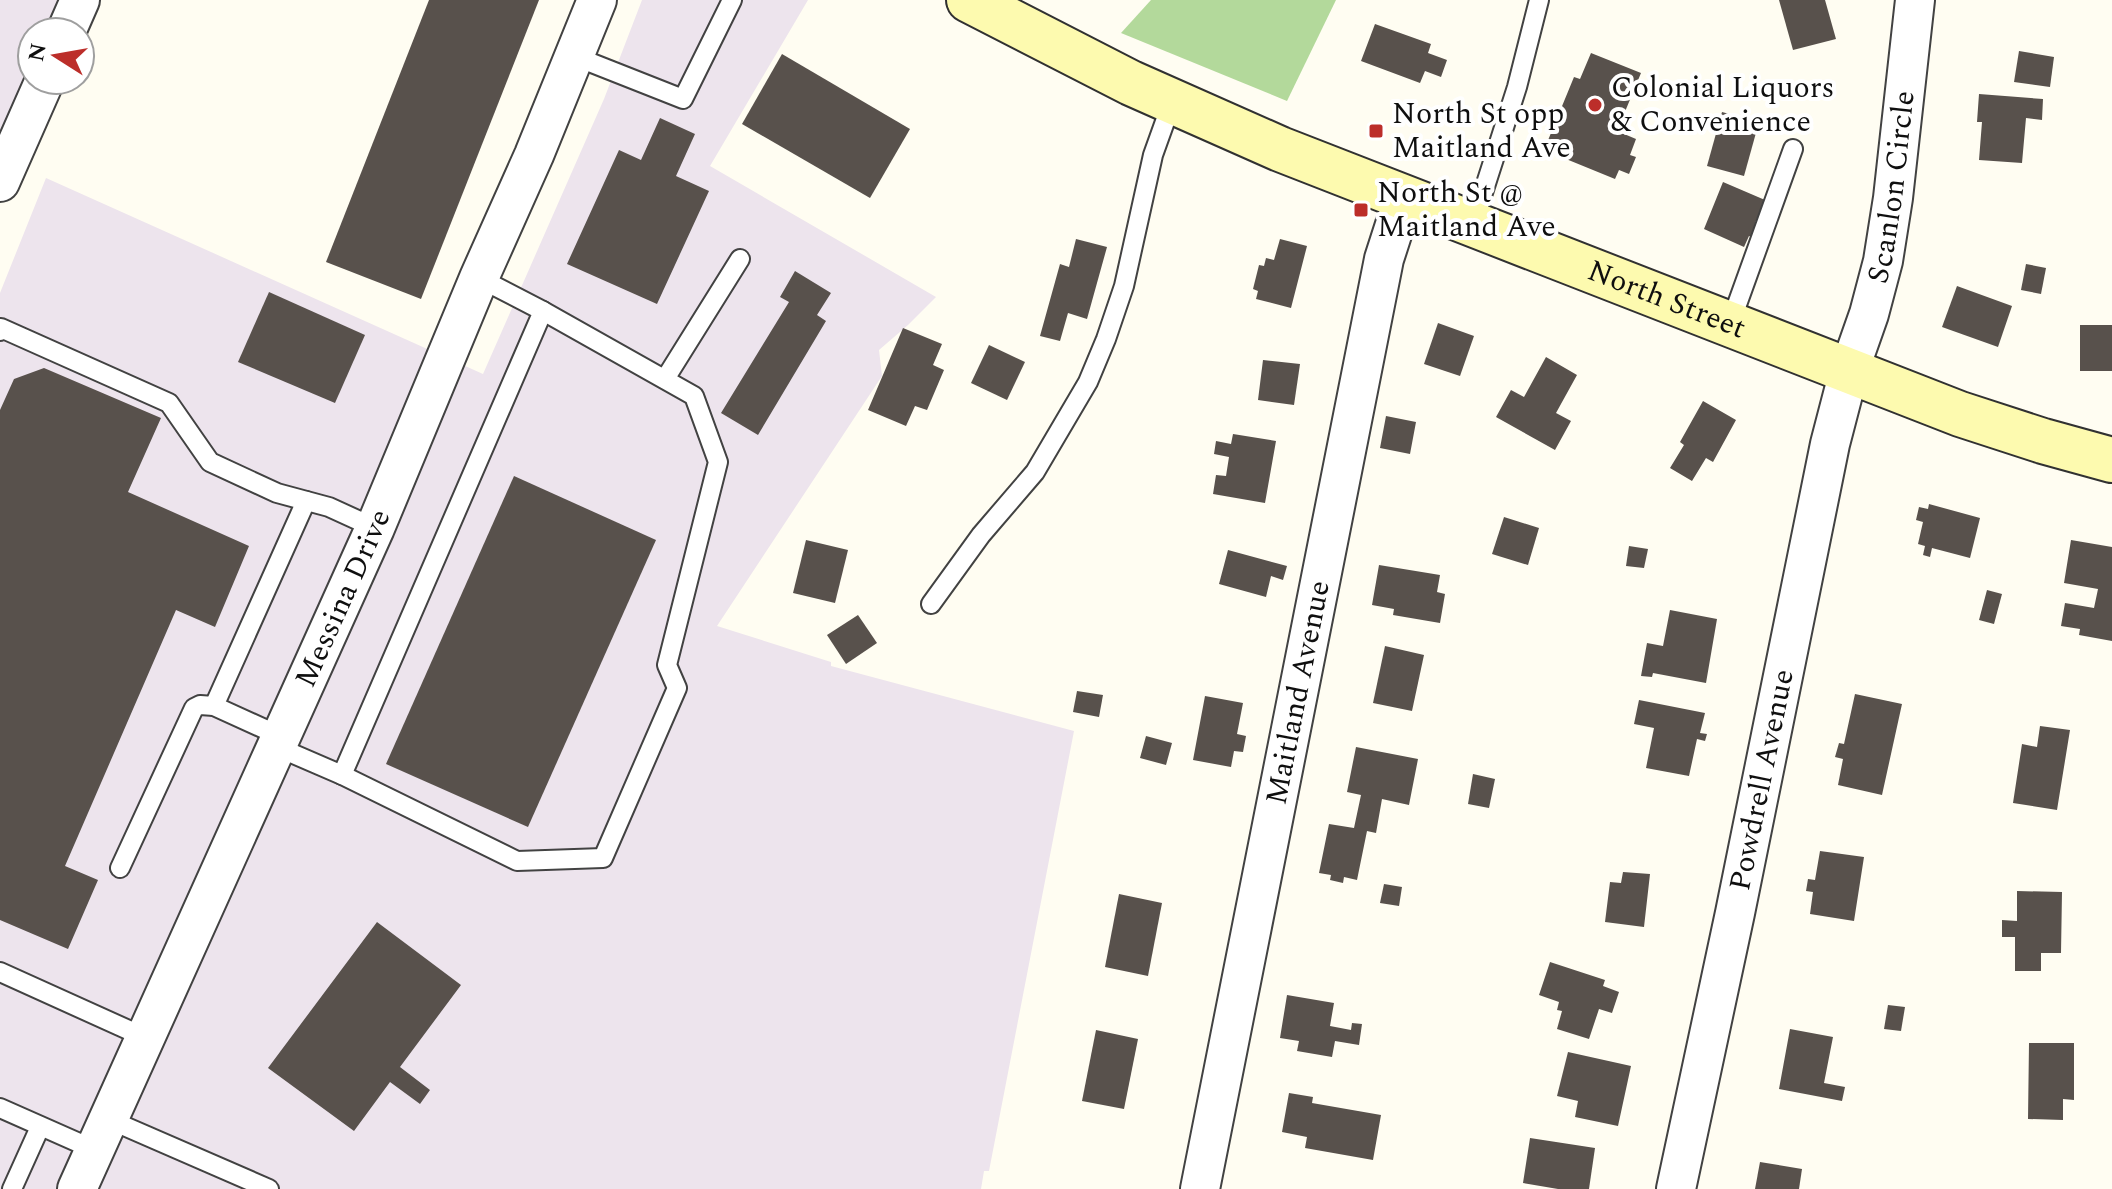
<svg xmlns="http://www.w3.org/2000/svg" width="2112" height="1189" font-family="Spectral,serif">
<style>
.industrial{fill:#ede4ed}
.forest{fill:#b3d99b}
.building{fill:#58514c}
.lines{fill:none;stroke-linecap:round;stroke-linejoin:round}
.lane-casing{stroke:#424242;stroke-width:22}
.street-casing{stroke:#424242;stroke-width:42}
.secondary-casing{stroke:#313131;stroke-width:48}
.lane{stroke:#fff;stroke-width:18}
.street{stroke:#fff;stroke-width:38}
.secondary{stroke:#fdfaaf;stroke-width:44}
.poi-dot{fill:#bc2e2a;stroke:#fff;stroke-width:3}
.labels{text-anchor:middle;dominant-baseline:central;stroke-width:8;stroke-linejoin:round;paint-order:stroke}
.poi-label{font-size:30px;fill:#0f0f0f;stroke:#fff;text-anchor:start}
.street-label{font-size:30px;fill:#0f0f0f;stroke:#fff}
</style>
<rect width="100%" height="100%" fill="#fffdf2"/>
<g class="industrial">
<polygon points="0,0 63,0 49,32 32,32 32,71 0,146"/>
<polygon points="642,0 808,0 710,166 936,297 908,325 879,350 882,376 717,626 831,662 831,666 1074,731 989,1171 984,1171 981,1189 0,1189 0,293 46,178 483,374 604,99"/>
</g>
<polygon class="forest" points="1151,0 1336,0 1287,101 1121,33"/>
<g class="building">
<polygon points="429,0 539,0 421,299 326,262"/>
<polygon points="1779,0 1825,0 1836,39 1793,50"/>
<polygon points="1375,24 1431,44 1428,53 1447,60 1441,77 1425,71 1420,83 1361,61"/>
<polygon points="2019,51 2054,57 2050,87 2014,82"/>
<polygon points="1591,53 1641,73 1617,131 1636,139 1630,155 1636,157 1629,174 1619,170 1615,179 1544,150 1574,77 1580,79"/>
<polygon points="782,54 910,129 870,198 742,124"/>
<polygon points="1979,94 2043,99 2042,120 2026,118 2022,163 1979,160 1982,122 1977,122"/>
<polygon points="1722,112 1759,122 1744,176 1707,166"/>
<polygon points="660,118 695,134 676,176 709,191 657,304 567,264 619,150 641,160"/>
<polygon points="1723,182 1765,200 1755,223 1762,226 1756,239 1749,236 1744,247 1704,229"/>
<polygon points="1076,239 1107,247 1087,319 1068,313 1060,341 1040,336 1060,264 1069,267"/>
<polygon points="1280,239 1307,246 1291,308 1256,299 1258,291 1253,289 1259,265 1264,266 1266,258 1274,260"/>
<polygon points="2026,264 2046,268 2041,294 2021,290"/>
<polygon points="795,271 831,293 817,315 826,321 758,435 721,413 789,302 780,297"/>
<polygon points="1957,286 2012,306 1998,347 1942,327"/>
<polygon points="269,292 365,335 335,403 238,362"/>
<polygon points="1438,323 1474,336 1460,376 1424,364"/>
<rect x="2080" y="325" width="32" height="46"/>
<polygon points="903,328 942,344 933,365 944,370 927,410 915,406 906,426 868,410"/>
<polygon points="989,345 1025,362 1007,400 971,383"/>
<polygon points="1546,357 1577,375 1556,413 1571,421 1555,450 1496,417 1511,390 1524,397"/>
<polygon points="1263,360 1300,364 1294,405 1258,400"/>
<polygon points="44,368 161,418 128,492 249,546 215,627 176,610 65,866 98,880 68,949 0,920 0,410 14,379"/>
<polygon points="1703,401 1736,420 1713,462 1706,458 1692,481 1670,468 1684,445 1680,442"/>
<polygon points="1386,416 1416,422 1410,454 1380,448"/>
<polygon points="1233,434 1276,441 1265,503 1213,494 1216,475 1226,476 1229,457 1214,454 1216,441 1231,444"/>
<polygon points="514,476 656,540 528,827 386,764"/>
<polygon points="1929,504 1980,518 1970,558 1932,548 1930,557 1923,555 1925,546 1918,544 1923,522 1916,520 1919,507 1928,509"/>
<polygon points="1504,517 1539,528 1528,565 1492,554"/>
<polygon points="806,540 848,550 835,603 793,593"/>
<polygon points="2071,540 2112,547 2112,641 2079,635 2080,629 2061,626 2065,603 2094,608 2098,589 2064,583"/>
<polygon points="1629,546 1648,549 1644,568 1626,566"/>
<polygon points="1228,550 1287,566 1283,580 1271,576 1266,597 1219,584"/>
<polygon points="1379,565 1440,575 1437,592 1445,594 1440,623 1393,615 1394,609 1372,605"/>
<polygon points="1987,590 2002,594 1994,624 1979,620"/>
<polygon points="1670,610 1717,619 1706,683 1653,673 1652,677 1641,676 1647,643 1663,646"/>
<polygon points="858,615 877,643 846,664 827,635"/>
<polygon points="1385,646 1424,655 1412,711 1373,703"/>
<polygon points="1077,691 1103,695 1099,717 1073,712"/>
<polygon points="1855,694 1902,704 1882,795 1838,785 1843,759 1835,757 1839,743 1844,744"/>
<polygon points="1205,696 1243,703 1237,734 1246,736 1243,752 1234,751 1231,767 1193,760"/>
<polygon points="1639,700 1705,713 1700,733 1707,734 1705,741 1697,739 1689,776 1646,768 1654,728 1634,724"/>
<polygon points="2040,726 2070,730 2057,810 2013,803 2022,744 2037,747"/>
<polygon points="1146,736 1172,743 1166,765 1140,758"/>
<polygon points="1356,747 1418,759 1409,805 1382,799 1376,833 1367,831 1357,880 1344,877 1343,883 1330,880 1331,875 1319,873 1329,824 1354,828 1361,795 1347,792"/>
<polygon points="1473,774 1495,779 1489,808 1468,804"/>
<polygon points="1820,851 1864,857 1854,921 1810,914 1813,892 1806,891 1808,879 1815,880"/>
<polygon points="1623,872 1650,874 1644,927 1605,922 1610,882 1621,883"/>
<polygon points="1384,884 1402,887 1399,906 1380,903"/>
<polygon points="2017,891 2062,892 2061,953 2041,953 2041,971 2015,971 2015,937 2002,937 2002,920 2017,921"/>
<polygon points="1119,894 1162,903 1148,976 1105,967"/>
<polygon points="377,922 461,985 400,1067 430,1090 420,1104 390,1082 354,1131 268,1068"/>
<polygon points="1550,962 1605,980 1603,986 1619,992 1612,1013 1599,1009 1589,1039 1557,1029 1562,1011 1557,1010 1559,1002 1539,995"/>
<polygon points="1287,995 1334,1003 1330,1026 1351,1030 1352,1023 1362,1024 1359,1045 1335,1041 1332,1057 1297,1051 1299,1041 1280,1038"/>
<polygon points="1888,1005 1905,1007 1901,1031 1884,1029"/>
<polygon points="1790,1029 1833,1037 1824,1083 1845,1087 1842,1101 1779,1089"/>
<polygon points="1096,1030 1138,1039 1124,1109 1082,1101"/>
<polygon points="2029,1043 2074,1043 2074,1100 2063,1099 2063,1120 2028,1119"/>
<polygon points="1568,1052 1631,1066 1618,1126 1575,1117 1578,1101 1557,1096"/>
<polygon points="1289,1093 1313,1097 1312,1103 1381,1115 1373,1160 1305,1148 1307,1137 1282,1132"/>
<polygon points="1530,1138 1595,1148 1589,1189 1558,1189 1523,1183"/>
<polygon points="1760,1162 1802,1169 1799,1189 1755,1189"/>
</g>
<g class="lines">
<g class="lane-casing">
<g id="lane">
<polyline points="574,56 683,99 732,0"/>
<polyline points="1473,224 1517,87 1539,0"/>
<polyline points="1730,324 1793,149"/>
<polyline points="0,331 1,328 169,403 210,462 277,493 329,507 375,528"/>
<polyline points="665,379 740,259"/>
<polyline points="931,604 981,535 1035,472 1088,382 1106,339 1124,286 1153,155 1172,102"/>
<polyline points="214,706 306,501"/>
<polyline points="275,746 342,775 543,311 479,278"/>
<polyline points="342,775 517,861 603,858 677,688 667,665 718,462 694,396 543,311"/>
<polyline points="120,868 194,708 200,705 214,706 280,736"/>
<polyline points="0,972 144,1037"/>
<polyline points="0,1108 95,1150"/>
<polyline points="108,1119 269,1189"/>
<polyline points="12,1189 40,1127"/>
</g>
</g>
<g class="street-casing">
<g id="street">
<polyline points="66,32 80,0"/>
<polyline points="0,182 45,80"/>
<path id="s1" d="M77 1189 375 528 479 278 534 155 597 0"/>
<path id="s2" d="M1200 1189 1384 259 1404 197"/>
<path id="s3" d="M1676 1189 1735 913 1830 444 1849 371 1869 314 1883 261 1893 198 1915 0"/>
</g>
</g>
<g class="secondary-casing">
<g id="secondary">
<path id="s4" d="M969 0 1131 83 1280 149 1960 414 2043 441 2112 460"/>
</g>
</g>
<use href="#lane" class="lane"/>
<use href="#street" class="street"/>
<use href="#secondary" class="secondary"/>
</g>
<g class="poi-dot">
<circle cx="1595" cy="105" r="8"/>
<rect x="1368" y="123" width="16" height="16" rx="4"/>
<rect x="1353" y="202" width="16" height="16" rx="4"/>
</g>
<g class="labels">
<g class="poi-label">
<text x="1611" y="88">Colonial Liquors<tspan x="1611" dy="34">&amp; Convenience</tspan></text>
<text x="1392" y="114">North St opp<tspan x="1392" dy="34">Maitland Ave</tspan></text>
<text x="1377" y="193">North St @<tspan x="1377" dy="34">Maitland Ave</tspan></text>
</g>
<g class="street-label">
<text stroke="none"><textPath href="#s3" startOffset="1026">Scanlon Circle</textPath></text>
<text stroke="none"><textPath href="#s4" startOffset="760">North Street</textPath></text>
<text stroke="none"><textPath href="#s1" startOffset="648">Messina Drive</textPath></text>
<text stroke="none"><textPath href="#s2" startOffset="506">Maitland Avenue</textPath></text>
<text stroke="none"><textPath href="#s3" startOffset="418">Powdrell Avenue</textPath></text>
</g>
</g>
<g transform="translate(56 56) rotate(281)"><circle r="38" fill="#ffffff" stroke="#9f9f9f" stroke-width="2"/>
<path d="M0-6L14 30L0 20L-14 30Z" fill="#bc2e2a"/>
<text y="-12" font-size="22" font-weight="bold" text-anchor="middle" fill="#0f0f0f">N</text>
</g>
</svg>
